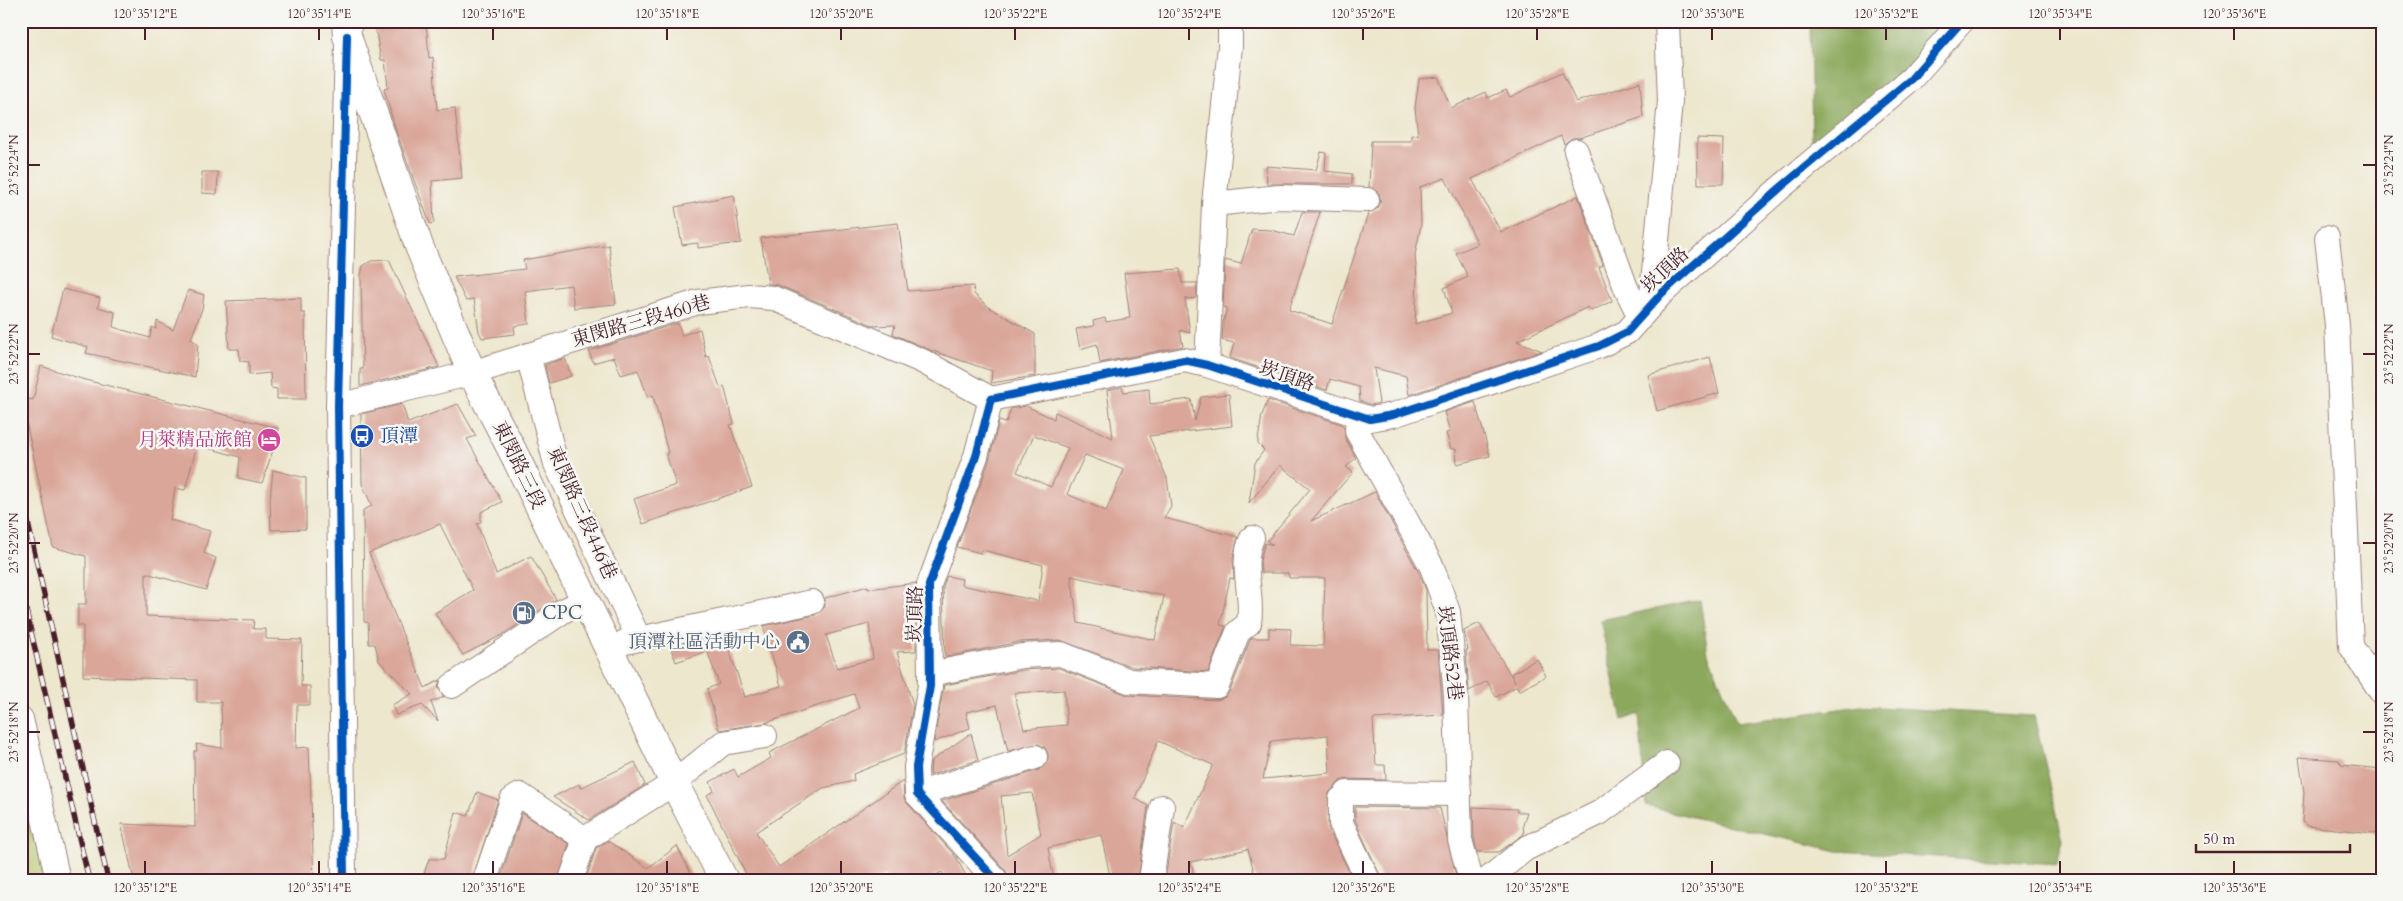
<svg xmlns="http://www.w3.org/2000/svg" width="2403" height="901" font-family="Cardo,'Noto Serif TC',serif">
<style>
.green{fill:#afc266;stroke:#7c7048}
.forest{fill:#8ba85b;stroke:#6a6443}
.building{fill:#daa699;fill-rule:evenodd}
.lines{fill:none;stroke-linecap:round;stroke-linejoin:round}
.minor-casing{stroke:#9c837c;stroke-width:26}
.major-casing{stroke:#9c837c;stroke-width:30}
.minor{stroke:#fff;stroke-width:24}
.major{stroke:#fff;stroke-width:28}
.rail-casing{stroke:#4a1f2b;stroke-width:5.5}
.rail{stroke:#f6f6f2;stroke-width:4;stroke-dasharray:11;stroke-linecap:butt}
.cycleway-casing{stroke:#f6f6f2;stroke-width:11}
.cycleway{stroke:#0057b8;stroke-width:8}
.ticks{fill:none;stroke:#4a1f2b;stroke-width:2}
.labels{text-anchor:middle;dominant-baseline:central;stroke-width:5;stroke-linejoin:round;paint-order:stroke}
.street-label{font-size:19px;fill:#4a1f2b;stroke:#f6f6f2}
.transit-label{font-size:19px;fill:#164399;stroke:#f6f6f2;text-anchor:start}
.hotel-label{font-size:19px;fill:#b23c85;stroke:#f6f6f2;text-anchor:end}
.service-label{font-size:19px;fill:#4e5e75;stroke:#f6f6f2;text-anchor:start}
.neatline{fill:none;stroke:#4a1f2b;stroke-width:2}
.ticks-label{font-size:12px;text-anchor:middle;fill:#4a1f2b}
</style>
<rect width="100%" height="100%" fill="#f6f6f2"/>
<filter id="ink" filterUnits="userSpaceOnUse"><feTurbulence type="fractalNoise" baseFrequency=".02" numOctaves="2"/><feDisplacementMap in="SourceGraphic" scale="10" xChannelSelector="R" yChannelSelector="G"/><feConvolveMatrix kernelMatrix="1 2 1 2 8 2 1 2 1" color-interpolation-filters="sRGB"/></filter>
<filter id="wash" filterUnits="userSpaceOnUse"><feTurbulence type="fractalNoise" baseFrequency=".0096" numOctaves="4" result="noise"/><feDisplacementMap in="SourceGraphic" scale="20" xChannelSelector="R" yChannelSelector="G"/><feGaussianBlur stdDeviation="1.12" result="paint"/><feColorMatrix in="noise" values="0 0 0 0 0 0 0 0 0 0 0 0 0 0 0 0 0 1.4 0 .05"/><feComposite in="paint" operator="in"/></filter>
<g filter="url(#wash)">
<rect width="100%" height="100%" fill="#ede7cd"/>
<polygon class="green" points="21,776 45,880 21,880"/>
<g class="forest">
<polygon points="1810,21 1953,21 1921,59 1812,147"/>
<polygon points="1700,600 1708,654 1737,723 1861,706 2034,716 2063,840 2057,864 1837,851 1646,806 1639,714 1622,720 1600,620"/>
</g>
<g id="blocks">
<g class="building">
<polygon points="374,21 426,21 429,58 433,57 437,110 455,108 462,178 432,181 434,223 430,224 396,131 384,89 388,88 385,60 381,60"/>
<path d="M1562 72 1576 102 1640 82 1643 117 1579 138H1572L1564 144 1561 136 1472 179 1501 232 1578 196 1603 265 1599 267 1612 301 1591 311 1588 307 1517 341 1542 351 1409 395 1406 376 1374 368 1379 403 1371 405 1360 401 1359 387 1330 379 1327 390 1230 358 1234 343 1222 340 1223 323 1227 308 1223 307 1225 260 1241 264 1252 229 1271 230 1294 236 1302 212H1320L1289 310 1332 324 1368 214 1378 208 1381 201 1379 193 1369 187 1371 141H1411V135H1418L1415 108 1419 79 1438 77 1451 108 1486 92 1488 98 1506 90 1510 97ZM1445 178 1478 244 1456 253 1468 277 1444 288 1452 313 1415 324 1417 278 1415 255 1421 225 1420 187Z"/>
<polygon points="1697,138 1724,139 1723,184 1698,184"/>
<polygon points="1321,152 1326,153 1325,171 1352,174 1352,184 1267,184 1266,166 1316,170"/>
<polygon points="202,172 218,172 217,194 202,193"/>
<polygon points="734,195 741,243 698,248 698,243 682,245 675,207"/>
<polygon points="898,223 908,291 973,286 974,294 990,308 1035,334 1035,376 991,383 992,371 930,350 893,334 895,325 875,326 778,285 768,284 761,238"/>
<polygon points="609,245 616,304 574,308 571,285 525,291 529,324 514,326 515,334 482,338 479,332 474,299 466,301 454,277 525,269 523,260"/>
<polygon points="389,260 439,367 360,386 360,369 363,369 361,275 363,266 371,261"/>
<polygon points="1180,269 1182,283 1197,283 1196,298 1185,299 1190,333 1180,330 1183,346 1100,363 1097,344 1080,349 1076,329 1094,326 1093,321 1105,318 1106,322 1130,318 1124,273"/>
<polygon points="63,289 100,298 98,307 115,312 113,327 150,338 152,327 156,329 157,321 173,330 188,290 204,295 202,309 191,339 198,344 195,377 86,353 88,347 51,336"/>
<polygon points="301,298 301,313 305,313 306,399 277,399 277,389 271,388 270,373 249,375 249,362 240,361 239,349 229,349 226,301"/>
<polygon points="678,323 682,335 700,329 706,357 709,356 720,387 724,386 734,424 730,425 752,487 643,524 634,499 676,485 666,454 668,453 653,395 648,397 638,370 621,375 614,357 593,363 589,351"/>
<polygon points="1710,357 1719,393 1657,411 1648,375"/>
<polygon points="565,358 571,376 549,383 545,365"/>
<polygon points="41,366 85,380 278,428 278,435 262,483 238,478 240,457 197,445 185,490 175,488 170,520 210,531 204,553 216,558 206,590 146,573 146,616 254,620 253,629 266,629 266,639 302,640 301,686 310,686 310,705 297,705 296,748 309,747 314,880 134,880 121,824 195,827 194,751 197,751 196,744 222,748 221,702 197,702 197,680 83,676 83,626 78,626 78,604 86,604 86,556 53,547 21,398 33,400"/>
<path d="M1122 387 1124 392 1149 389 1150 404 1191 399 1195 421 1201 397 1229 394 1232 426 1149 436 1167 478 1171 506 1164 518 1238 537 1233 557 1234 579 1230 578 1220 625 1226 626 1208 672 1132 667 1060 640 1019 642 945 657 943 587 947 576 962 579 961 585 1038 601 1043 565 982 550 981 553 957 547 989 461 999 421 1006 423 1011 409 1026 406 1054 419 1055 412 1113 438 1107 390ZM1034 435 1068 448 1051 487 1017 472ZM1085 455 1124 470 1106 511 1067 494ZM1071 576 1164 596 1155 640 1078 623Z"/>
<path d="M1268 400 1341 424 1344 427 1345 438 1356 458 1346 467 1353 472 1311 521 1375 492 1419 573 1426 590 1427 650H1438L1443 715 1373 719 1376 765H1385L1386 780 1347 779 1340 781 1329 793 1328 828 1353 880H1256L1248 849 1191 862 1195 880H1165L1174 822 1184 828 1213 765 1158 741 1135 798 1148 806 1138 880H1111L1101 835 1048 848 1054 880H1010L1006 871 942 801 1039 770 1048 760V752L1044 747 1038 744 1008 751 997 705 966 712 970 728 934 742 944 685 1024 670 1059 668 1128 695 1217 700 1225 697 1230 691 1250 640 1252 638H1269V628L1291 629 1290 645 1323 646 1325 578H1289L1288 573H1261L1260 560 1265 543 1273 545 1267 541 1310 489 1280 465 1249 503 1255 463 1264 450 1258 444V440L1262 415ZM1064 690 1067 725 1024 729 1014 693ZM1328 735 1330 773 1263 779 1271 741ZM1032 793 1041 834 1007 855 1001 796Z"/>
<polygon points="1475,402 1490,456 1457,464 1456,449 1451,449 1446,433 1450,432 1444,412"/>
<polygon points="402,404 408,423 458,404 476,436 467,439 502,502 481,512 481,522 477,524 496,574 531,556 556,599 502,635 463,655 435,613 473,590 440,524 369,553 425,688 440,680 438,687 444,697 431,702 438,721 422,705 396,715 392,705 412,694 379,661 375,644 369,644 368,622 364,622 363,510 372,506 362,484 361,414"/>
<polygon points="273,470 306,478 306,529 271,530 270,499"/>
<path d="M916 583V651L897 652 913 705 904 754 853 774 854 781 823 788 756 832 779 867 903 781 904 798 907 803 956 857 968 880H946L942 872 926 880H887L885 875 872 880H749L707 795 714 791 710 782 734 769 738 777 771 758 769 753 859 708 854 694 765 723 719 730 707 689 719 684 704 642 724 635 745 697 781 686 763 626 815 615 825 607V598L868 586V589ZM869 624 873 659 837 668 826 635Z"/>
<polygon points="1479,623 1515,682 1511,674 1537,659 1546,676 1519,691 1517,686 1496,697 1487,681 1469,691 1466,650 1468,650 1464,631"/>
<polygon points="701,640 705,652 676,662 670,646"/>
<polygon points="971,733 978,760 930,775 931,761"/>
<polygon points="2299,757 2339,760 2341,765 2382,769 2382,834 2308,826 2302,822 2304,793"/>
<polygon points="635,762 645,785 589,820 553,797 579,784 580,788"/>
<polygon points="477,792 498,800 472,880 422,880 429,859 444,859 456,812 468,816"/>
<polygon points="1355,807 1440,808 1457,880 1382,880 1355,820"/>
<polygon points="1473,807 1517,809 1517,812 1527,812 1523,825 1524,834 1499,852 1477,852 1474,838"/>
<polygon points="522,813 569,844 558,880 500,880"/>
<polygon points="608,841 648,868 677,846 694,880 586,880 596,848"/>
</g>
</g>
</g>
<g filter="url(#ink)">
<use href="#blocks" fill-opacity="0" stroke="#9c837c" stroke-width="1"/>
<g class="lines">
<g class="minor-casing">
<g id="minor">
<polyline points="1576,151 1626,288 1640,317"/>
<polyline points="1214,204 1279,197 1367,200"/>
<polyline points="2327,238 2337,325 2351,646 2382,693"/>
<polyline points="1651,305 1670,101 1667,21"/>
<polyline points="528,355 556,464 639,639"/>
<polyline points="1207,365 1214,204 1230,46 1230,21"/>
<polyline points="338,406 472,373 698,302 749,296 773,298 922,361 991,399"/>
<polyline points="1358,416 1357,431 1432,567 1448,612 1456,695 1460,840 1471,880"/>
<polyline points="625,642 812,602"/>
<path d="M930 674 1022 656 1061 654 1129 681 1217 686 1238 632 1249 623C1254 593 1239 566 1252 538"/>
<polyline points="452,686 563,611 584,601"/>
<polyline points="21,719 58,880"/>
<polyline points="1347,793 1459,794"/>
<polyline points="917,794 1035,757"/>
<polyline points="1341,799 1341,823 1368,880"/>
<polyline points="344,880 338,406 347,44"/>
<polyline points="485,880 512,800 520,795 585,839"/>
<polyline points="571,880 585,839 674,783 723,743 765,736"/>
<polyline points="996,880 917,794 916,767 930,686 929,585 976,456 991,399 1184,360 1207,365 1370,419 1393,415 1599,346 1627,332 1661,294 1780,188 1911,79 1962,21"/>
<polyline points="1151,880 1162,807"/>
<polyline points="1487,880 1525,849 1599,813 1667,763"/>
</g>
</g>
<g class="major-casing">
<polyline id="major" points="346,21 347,36 419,246 472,373 513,452 674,783 724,880"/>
</g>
<use href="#minor" class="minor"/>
<use href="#major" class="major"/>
<g class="rail-casing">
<g id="rail">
<polyline points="21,492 108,880"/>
<polyline points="21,589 89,880"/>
</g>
</g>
<use href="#rail" class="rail"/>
<g class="cycleway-casing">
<g id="cycleway">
<polyline points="344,880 338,406 347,36"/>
<polyline points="996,880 917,794 916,767 930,686 929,585 976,456 991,399 1184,360 1207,365 1370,419 1393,415 1599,346 1627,332 1661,294 1780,188 1911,79 1962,21"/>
</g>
</g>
<use href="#cycleway" class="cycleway"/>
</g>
</g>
<path class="ticks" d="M145 28V40M319 28V40M493 28V40M667 28V40M841 28V40M1015 28V40M1189 28V40M1363 28V40M1537 28V40M1712 28V40M1886 28V40M2060 28V40M2234 28V40M28 165H40M2363 165H2376M28 354H40M2363 354H2376M28 543H40M2363 543H2376M28 732H40M2363 732H2376M145 861V874M319 861V874M493 861V874M667 861V874M841 861V874M1015 861V874M1189 861V874M1363 861V874M1537 861V874M1712 861V874M1886 861V874M2060 861V874M2234 861V874"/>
<defs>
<g id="bus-disc" transform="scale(1.25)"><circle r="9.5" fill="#1a4fb4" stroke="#f6f6f2"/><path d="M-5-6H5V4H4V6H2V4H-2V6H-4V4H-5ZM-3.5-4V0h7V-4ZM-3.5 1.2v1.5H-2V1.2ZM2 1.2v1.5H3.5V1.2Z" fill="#fff"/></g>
<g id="hotel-disc" transform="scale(1.25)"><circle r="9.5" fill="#d1479c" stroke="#f6f6f2"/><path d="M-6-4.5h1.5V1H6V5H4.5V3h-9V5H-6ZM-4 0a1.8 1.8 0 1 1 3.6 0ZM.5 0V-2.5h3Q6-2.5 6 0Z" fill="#fff"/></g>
<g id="fuel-disc" transform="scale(1.25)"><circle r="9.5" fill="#5c6f8a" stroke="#f6f6f2"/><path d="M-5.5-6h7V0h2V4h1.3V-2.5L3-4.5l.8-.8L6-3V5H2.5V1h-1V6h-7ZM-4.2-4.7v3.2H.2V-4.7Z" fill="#fff"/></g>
<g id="civic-disc" transform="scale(1.25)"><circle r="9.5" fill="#5c6f8a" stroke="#f6f6f2"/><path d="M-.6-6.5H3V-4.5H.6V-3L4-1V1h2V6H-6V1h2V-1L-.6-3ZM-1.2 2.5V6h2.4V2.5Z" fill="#fff"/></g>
</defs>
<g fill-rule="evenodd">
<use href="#bus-disc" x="362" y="436"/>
<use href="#hotel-disc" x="269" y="440"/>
<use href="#fuel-disc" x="524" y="613"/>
<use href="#civic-disc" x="798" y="642"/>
</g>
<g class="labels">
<g class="street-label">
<text transform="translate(1665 270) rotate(-43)">崁頂路</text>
<text transform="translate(641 321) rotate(-16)">東閔路三段460巷</text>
<text transform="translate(1287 376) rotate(19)">崁頂路</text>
<text transform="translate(519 465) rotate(64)">東閔路三段</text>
<text transform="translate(582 513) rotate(66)">東閔路三段446巷</text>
<text transform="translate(915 614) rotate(-88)">崁頂路</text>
<text transform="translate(1450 653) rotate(83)">崁頂路52巷</text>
</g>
<g class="transit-label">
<text x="380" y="436">頂潭</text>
</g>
<g class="hotel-label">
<text x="252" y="440">月萊精品旅館</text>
</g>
<g class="service-label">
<text x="542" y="613">CPC</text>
<text x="780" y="642" text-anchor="end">頂潭社區活動中心</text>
</g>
</g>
<rect width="2403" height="901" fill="none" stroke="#f6f6f2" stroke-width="55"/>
<path d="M2196 844v8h154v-8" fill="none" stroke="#4a1f2b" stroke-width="2.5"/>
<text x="2203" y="844" font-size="15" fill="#4a1f2b" stroke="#f6f6f2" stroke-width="4" paint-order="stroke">50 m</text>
<rect x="28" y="28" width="2348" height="846" class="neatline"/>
<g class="ticks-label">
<text x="145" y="18">120°35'12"E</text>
<text x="319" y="18">120°35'14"E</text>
<text x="493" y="18">120°35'16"E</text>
<text x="667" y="18">120°35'18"E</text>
<text x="841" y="18">120°35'20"E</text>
<text x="1015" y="18">120°35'22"E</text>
<text x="1189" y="18">120°35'24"E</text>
<text x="1363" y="18">120°35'26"E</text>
<text x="1537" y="18">120°35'28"E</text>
<text x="1712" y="18">120°35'30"E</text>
<text x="1886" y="18">120°35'32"E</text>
<text x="2060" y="18">120°35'34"E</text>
<text x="2234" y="18">120°35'36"E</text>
<text transform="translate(14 165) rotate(-90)" y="4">23°52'24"N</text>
<text transform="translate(2389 165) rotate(-90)" y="4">23°52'24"N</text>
<text transform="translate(14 354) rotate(-90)" y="4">23°52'22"N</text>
<text transform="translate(2389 354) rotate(-90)" y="4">23°52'22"N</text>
<text transform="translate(14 543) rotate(-90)" y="4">23°52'20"N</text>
<text transform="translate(2389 543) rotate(-90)" y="4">23°52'20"N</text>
<text transform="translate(14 732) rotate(-90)" y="4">23°52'18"N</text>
<text transform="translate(2389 732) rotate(-90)" y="4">23°52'18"N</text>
<text x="145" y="892">120°35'12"E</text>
<text x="319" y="892">120°35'14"E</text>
<text x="493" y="892">120°35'16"E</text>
<text x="667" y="892">120°35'18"E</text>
<text x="841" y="892">120°35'20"E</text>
<text x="1015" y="892">120°35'22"E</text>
<text x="1189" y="892">120°35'24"E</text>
<text x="1363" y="892">120°35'26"E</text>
<text x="1537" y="892">120°35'28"E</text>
<text x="1712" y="892">120°35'30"E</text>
<text x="1886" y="892">120°35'32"E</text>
<text x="2060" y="892">120°35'34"E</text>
<text x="2234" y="892">120°35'36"E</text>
</g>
</svg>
